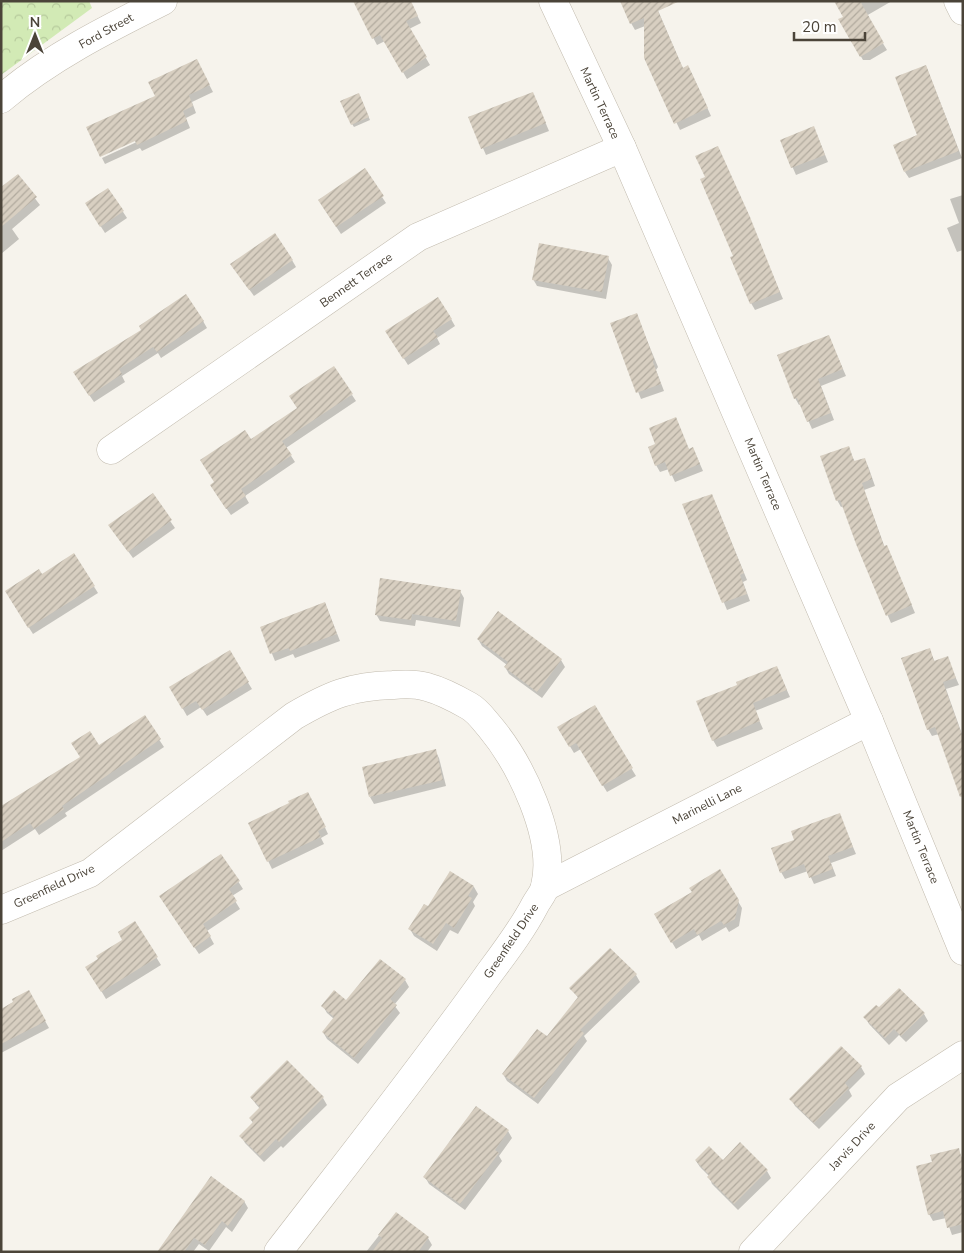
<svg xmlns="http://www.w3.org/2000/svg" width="964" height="1253" font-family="'Nunito Sans',sans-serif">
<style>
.park{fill:url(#park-crowns)}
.shadow{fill:#0003}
.building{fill:url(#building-hatch)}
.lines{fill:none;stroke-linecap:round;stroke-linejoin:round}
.minor-casing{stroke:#c2bbae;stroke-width:29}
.minor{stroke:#fff;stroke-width:28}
.labels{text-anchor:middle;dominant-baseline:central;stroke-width:4.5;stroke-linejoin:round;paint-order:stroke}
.street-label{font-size:12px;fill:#4b4439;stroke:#fff}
</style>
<defs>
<pattern id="park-crowns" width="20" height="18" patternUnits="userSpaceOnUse" patternTransform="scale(1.25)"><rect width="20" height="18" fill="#d2eab5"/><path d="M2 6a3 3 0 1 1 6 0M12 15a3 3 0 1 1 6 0" fill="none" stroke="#b6ca9c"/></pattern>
<pattern id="building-hatch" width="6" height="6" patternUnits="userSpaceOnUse" patternTransform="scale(1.25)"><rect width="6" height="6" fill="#d8cfc1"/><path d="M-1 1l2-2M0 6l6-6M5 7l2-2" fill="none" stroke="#b1aa9e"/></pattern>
</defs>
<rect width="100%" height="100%" fill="#f6f3ec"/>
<polygon class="park" points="1,1 89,1 92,8 1,75"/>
<g class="shadow">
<polygon points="354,1 410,1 421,23 409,29 430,65 407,79 385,41 377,45"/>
<polygon points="654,1 683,69 692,74 711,116 680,130 645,57 645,26 635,30 631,23"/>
<polygon points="836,1 892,1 866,16 887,50 870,60 863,60 840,20 845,17"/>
<polygon points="926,66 962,158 909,178 905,172 919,136"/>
<polygon points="200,67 213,92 192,102 196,113 186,118 190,128 142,151 140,148 105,164 102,158 141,140 156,96"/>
<polygon points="360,97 370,120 354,127 352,124"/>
<polygon points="536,100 549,131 486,155 470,118"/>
<polygon points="817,135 828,162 796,175 781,141"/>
<polygon points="721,155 783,299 755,310 751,303 706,178"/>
<polygon points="17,175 40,205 12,229 19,239 1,254 1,189"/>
<polygon points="108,189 127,218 105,233 86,203"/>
<polygon points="963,195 963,250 957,252 947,228 959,223 950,199"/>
<polygon points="382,197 386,203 341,234 323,207"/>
<polygon points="608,258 612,265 606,299 537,286 533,279"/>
<polygon points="292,260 296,267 254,296 236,271"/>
<polygon points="636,314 658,367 656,370 664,391 641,399 613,329"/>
<polygon points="451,319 455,326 437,338 440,344 408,365 391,338"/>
<polygon points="203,321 207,328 161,358 158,353 122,376 125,382 94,402 79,380"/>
<polygon points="829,337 846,376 821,386 834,420 812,429 801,404 799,405 795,398"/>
<polygon points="352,395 356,401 286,448 295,462 245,496 249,503 231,515 215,492 251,440 299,409"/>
<polygon points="676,419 689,450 693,448 703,471 675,482 669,469 660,472 656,465 657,444"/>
<polygon points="848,448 855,462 864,459 868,466 875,486 864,490 885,548 890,554 915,613 891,623 857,544 844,506 841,507 837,500"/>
<polygon points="152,495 175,528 133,558 114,532"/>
<polygon points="715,502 747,580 743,582 750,601 727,610 684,505"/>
<polygon points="74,555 98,593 33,634 10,598"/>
<polygon points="460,591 464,598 460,627 416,620 415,626 380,621 376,614"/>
<polygon points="325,603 340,641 295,658 293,654 275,661 261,627"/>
<polygon points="478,639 561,660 565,667 542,698 509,674 505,667 507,665 482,646"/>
<polygon points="929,649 935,662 947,658 959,685 946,689 963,737 963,800 939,734 932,736 928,729"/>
<polygon points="229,652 252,689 207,716 201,707 187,716 171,688"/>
<polygon points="777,668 790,697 755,711 763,729 717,747 713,740 738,686"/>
<polygon points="594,707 636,776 607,792 581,749 574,753 559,728"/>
<polygon points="144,717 164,747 65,813 67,816 39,835 35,829 1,851 1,808 99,747"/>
<polygon points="435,751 439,758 446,786 374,804 370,797"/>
<polygon points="312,800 328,834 321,838 324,844 272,869 250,824"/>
<polygon points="839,814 856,854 831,863 836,876 814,884 808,871 785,879 781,872 796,840"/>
<polygon points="221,855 243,889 232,896 240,909 207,931 214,944 199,954 165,903"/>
<polygon points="720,871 742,908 739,926 729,932 726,927 702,941 699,935 676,949 655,914 693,892"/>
<polygon points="450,873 474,887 478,894 473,902 475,906 458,934 450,930 437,951 414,936 410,929 428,908"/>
<polygon points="135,923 161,965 106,999 87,967 124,940"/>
<polygon points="636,975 640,982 584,1036 587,1041 538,1104 507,1081 503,1074 548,1038 579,999 571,988"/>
<polygon points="405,980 409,987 394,1005 400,1013 358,1064 327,1039 323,1032 334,1019 327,1013 323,1006 346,1002"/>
<polygon points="29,992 49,1028 1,1053 1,1010"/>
<polygon points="879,1009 924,1014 928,1021 906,1042 899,1035 889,1045 869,1024 865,1017"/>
<polygon points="861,1067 865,1074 849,1090 852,1096 819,1129 795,1106 791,1099"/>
<polygon points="251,1098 323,1098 327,1105 283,1148 281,1146 264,1162 245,1143 241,1136 253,1123 250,1118 260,1109"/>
<polygon points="477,1108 508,1131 512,1138 499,1156 502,1161 465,1210 429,1184 425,1177"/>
<polygon points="958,1149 963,1160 963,1232 952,1235 946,1218 933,1221 929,1214 933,1163"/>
<polygon points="696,1161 723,1162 767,1171 771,1178 738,1210 712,1184 709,1176 700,1167"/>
<polygon points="244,1201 248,1208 232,1232 226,1227 209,1251 199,1244 193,1252 160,1252"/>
<polygon points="396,1214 428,1238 432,1245 427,1252 366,1252"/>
</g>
<g class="building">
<polygon points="353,1 411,1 418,16 406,21 427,57 402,73 380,35 372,39"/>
<polygon points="620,1 680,1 658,11 683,68 688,65 708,108 674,124 644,58 644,18 630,24"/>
<polygon points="834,1 860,1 884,43 860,57 838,19 843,17"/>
<polygon points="197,59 210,85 189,95 193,106 183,111 187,121 137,145 135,141 100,157 86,127 155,96 148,82"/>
<polygon points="926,65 959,151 904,172 893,145 917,135 895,77"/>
<polygon points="533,92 546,123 481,149 468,117"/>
<polygon points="359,93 369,117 351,125 340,101"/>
<polygon points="814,126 825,155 791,168 780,140"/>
<polygon points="718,146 750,217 780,292 750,304 730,257 733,256 700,179 705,177 695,156"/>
<polygon points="365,168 384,196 336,227 318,200"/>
<polygon points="18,174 37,197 1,227 1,187"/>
<polygon points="108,188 124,211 100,227 85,203"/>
<polygon points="275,233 293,260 249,290 230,264"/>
<polygon points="539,243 609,256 602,292 532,280"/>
<polygon points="186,294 204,321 157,352 153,347 119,369 122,374 89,396 73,372 141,330 139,326"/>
<polygon points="438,297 452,319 433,331 438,337 403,359 385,331"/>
<polygon points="637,313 654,359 653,362 661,384 636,393 610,323"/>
<polygon points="829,335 843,369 818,379 831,413 807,422 797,398 794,399 777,355"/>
<polygon points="334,366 353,394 282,441 292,455 241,489 246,496 226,509 210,485 214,482 200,460 245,430 251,439 297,408 289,396"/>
<polygon points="676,417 689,449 693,447 700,464 670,476 665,462 655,466 648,447 655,444 649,428"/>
<polygon points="849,446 854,461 865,458 872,479 862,483 884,546 887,545 912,605 886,616 856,544 840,500 836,501 820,456"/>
<polygon points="153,493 172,520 128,552 108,525"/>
<polygon points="712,494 744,573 740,575 747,594 722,603 682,504"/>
<polygon points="74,553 95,586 28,628 5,591 39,569 42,574"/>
<polygon points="380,578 461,590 456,621 412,614 411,620 375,615"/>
<polygon points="325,602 337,634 290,651 289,648 270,654 260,627"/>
<polygon points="498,611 562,659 537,692 504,667 508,662 477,639"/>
<polygon points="930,648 934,661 948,656 956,678 943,682 963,738 963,796 960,797 935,727 927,730 901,658"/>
<polygon points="230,650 249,682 202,710 196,701 182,709 169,687"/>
<polygon points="777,666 787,690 753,703 760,721 712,741 696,701 737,685 736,682"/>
<polygon points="595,705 633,768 602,786 576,743 569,747 557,727"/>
<polygon points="145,715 161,739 62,806 64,809 34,829 30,823 1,842 1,806 80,757 71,743 90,731 99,745"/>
<polygon points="436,749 443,780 369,797 362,767"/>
<polygon points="308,792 326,827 318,831 321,837 267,862 248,823 289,803 288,801"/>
<polygon points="840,813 853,847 828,856 833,869 809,878 804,864 780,873 771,848 794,840 791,831"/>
<polygon points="221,854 240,881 229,889 237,901 203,924 211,936 194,948 159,896"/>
<polygon points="720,869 739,900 735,919 724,925 721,921 697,935 694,929 671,943 654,914 692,892 689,888"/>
<polygon points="450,871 474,886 468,896 472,898 454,928 446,923 433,944 408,929 424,904 428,906"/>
<polygon points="135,921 158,957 101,992 85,967 98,959 96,956 122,940 118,932"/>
<polygon points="610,948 637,974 580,1030 584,1033 534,1098 502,1074 537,1029 547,1036 578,997 569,988"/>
<polygon points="380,959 406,979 390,999 397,1005 354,1058 322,1032 334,1017 321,1006 334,990 346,1000"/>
<polygon points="899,988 925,1013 901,1036 894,1029 885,1038 863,1017 876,1005 879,1007"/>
<polygon points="29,990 46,1021 1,1044 1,1009 13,1002 12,999"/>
<polygon points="841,1046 862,1066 845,1083 849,1088 814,1123 789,1099"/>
<polygon points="287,1060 324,1097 279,1142 276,1139 260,1156 239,1136 253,1122 249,1118 260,1107 250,1097"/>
<polygon points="476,1106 509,1130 495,1150 499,1153 460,1204 423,1177"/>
<polygon points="740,1142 768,1170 734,1204 707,1177 709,1175 695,1160 709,1146 723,1160"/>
<polygon points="959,1148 963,1165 963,1224 947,1228 943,1211 928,1215 916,1166 932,1162 930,1155"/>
<polygon points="211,1176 245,1201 228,1226 222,1221 205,1245 194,1238 184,1252 157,1252"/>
<polygon points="396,1212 429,1237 418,1252 372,1252 382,1238 378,1235"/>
</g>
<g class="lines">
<g class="minor-casing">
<g id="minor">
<polyline points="553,1 622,148 869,721 963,951"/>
<polyline points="958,1 963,11"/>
<path d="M1 99C49 58 107 29 163 1"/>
<polyline points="111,450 418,237 622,148"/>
<polyline points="545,887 869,721"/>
<path d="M1 910 90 873 294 716C330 695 351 686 393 685 404 684 417 684 427 687 442 691 455 698 469 706 478 711 483 719 490 727 520 763 557 838 545 886 544 893 538 899 535 905 522 930 505 952 488 975 421 1069 349 1160 278 1252"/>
<polyline points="753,1252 898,1097 963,1055"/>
</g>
</g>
<use href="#minor" class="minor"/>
</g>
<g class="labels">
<g class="street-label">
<text transform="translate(106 31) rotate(-29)">Ford Street</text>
<text transform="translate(600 103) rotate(65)">Martin Terrace</text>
<text transform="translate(356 280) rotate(-35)">Bennett Terrace</text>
<text transform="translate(763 474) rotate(67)">Martin Terrace</text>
<text transform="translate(707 804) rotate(-27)">Marinelli Lane</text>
<text transform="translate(921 847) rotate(68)">Martin Terrace</text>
<text transform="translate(54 886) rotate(-25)">Greenfield Drive</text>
<text transform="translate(511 941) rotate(-56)">Greenfield Drive</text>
<text transform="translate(852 1146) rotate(-47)">Jarvis Drive</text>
</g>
</g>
<rect width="964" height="1253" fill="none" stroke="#4b4439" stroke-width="5"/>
<g transform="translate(35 35)" stroke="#ffffff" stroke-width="4" paint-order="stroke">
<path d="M0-4L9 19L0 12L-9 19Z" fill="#4b4439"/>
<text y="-8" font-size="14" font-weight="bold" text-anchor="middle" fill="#4b4439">N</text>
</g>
<path d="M794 32v8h71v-8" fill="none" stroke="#4b4439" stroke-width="2.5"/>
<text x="802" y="32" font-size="15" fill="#4b4439" stroke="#ffffff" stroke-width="4" paint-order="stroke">20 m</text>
</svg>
